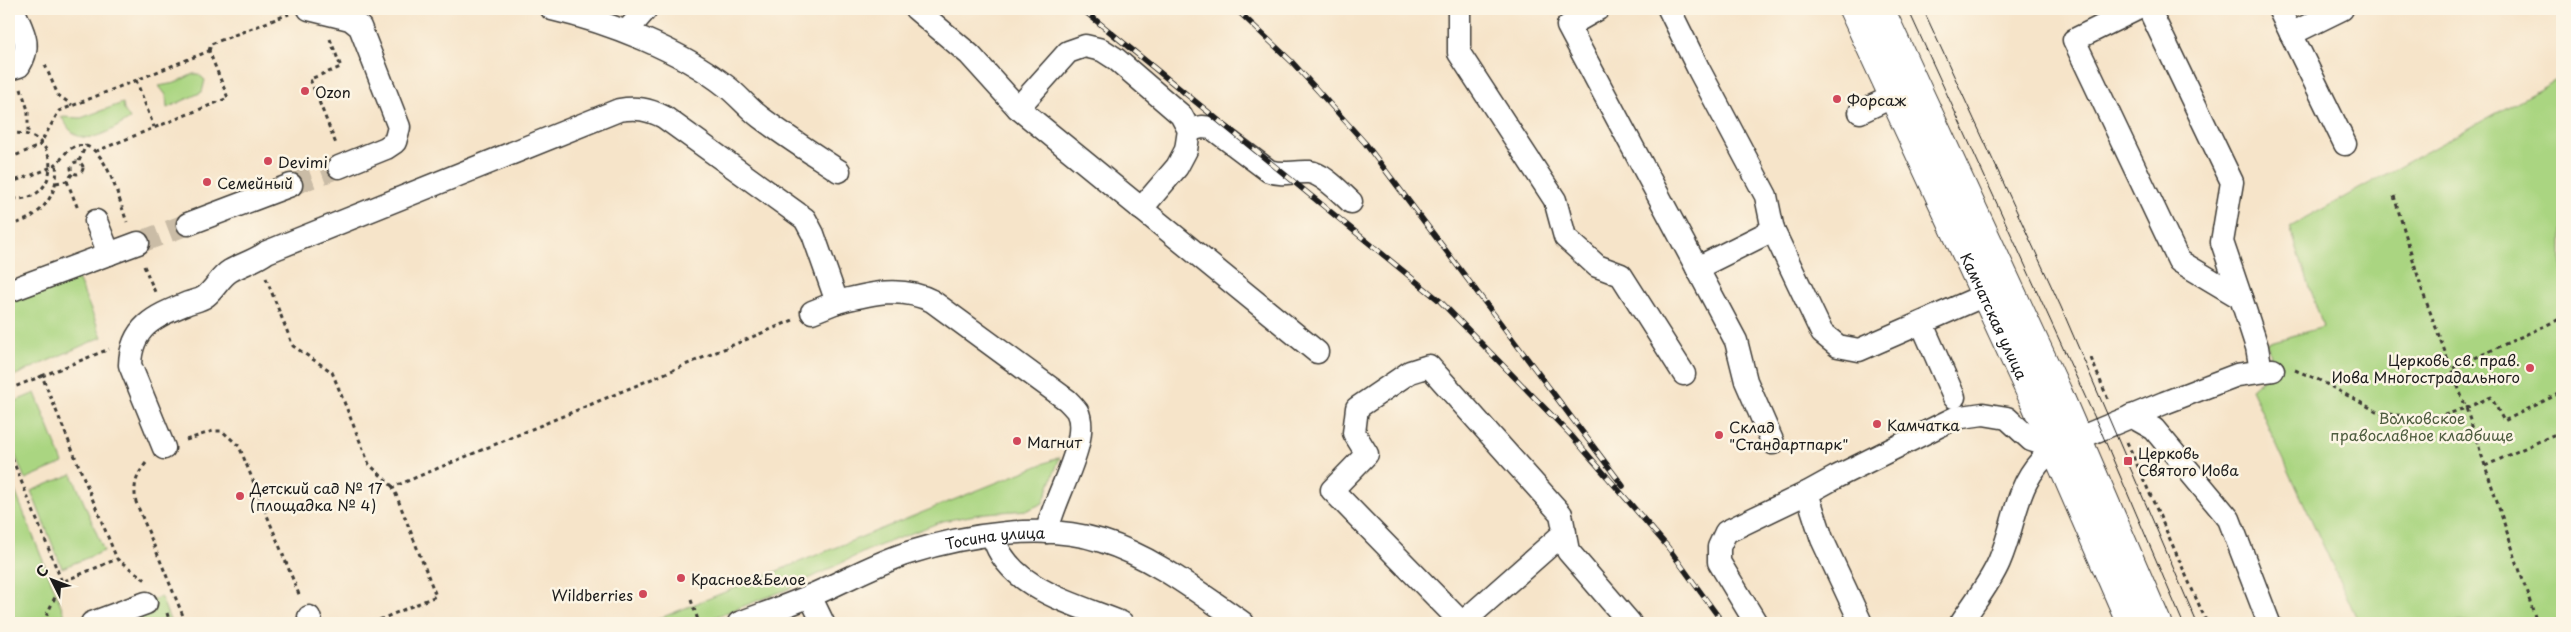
<svg xmlns="http://www.w3.org/2000/svg" width="2571" height="632" font-family="'Playpen Sans',sans-serif">
<style>
.green{fill:#aad581;stroke:#63784e}
.lines{fill:none;stroke-linecap:round;stroke-linejoin:round}
.minor-tunnel{stroke:#cabca6;stroke-width:22;stroke-dasharray:22 11;stroke-linecap:butt}
.minor-casing{stroke:#3d3a36;stroke-width:25}
.major-casing{stroke:#3d3a36;stroke-width:30}
.path{stroke:#3d3a36;stroke-width:3;stroke-dasharray:4 4;stroke-linecap:butt}
.minor{stroke:#fff;stroke-width:22}
.major{stroke:#fff;stroke-width:28}
.tram{stroke:#1c1c1c;stroke-width:1}
.rail-casing{stroke:#1c1c1c;stroke-width:5.5}
.rail{stroke:#fcf5e5;stroke-width:4;stroke-dasharray:11;stroke-linecap:butt}
.poi-dot{fill:#d1495b;stroke:#fcf5e5;stroke-width:2}
.labels{text-anchor:middle;dominant-baseline:central;stroke-width:5;stroke-linejoin:round;paint-order:stroke}
.poi-label{font-size:15px;fill:#1c1c1c;stroke:#fcf5e5;text-anchor:start}
.street-label{font-size:15px;fill:#1c1c1c;stroke:#fcf5e5}
.park-label{font-size:15px;fill:#4e5d3f;stroke:#fcf5e5}
</style>
<rect width="100%" height="100%" fill="#fcf5e5"/>
<filter id="ink" filterUnits="userSpaceOnUse"><feTurbulence type="fractalNoise" baseFrequency=".02" numOctaves="2"/><feDisplacementMap in="SourceGraphic" scale="10" xChannelSelector="R" yChannelSelector="G"/><feConvolveMatrix kernelMatrix="1 2 1 2 8 2 1 2 1" color-interpolation-filters="sRGB"/></filter>
<filter id="wash" filterUnits="userSpaceOnUse"><feTurbulence type="fractalNoise" baseFrequency=".0096" numOctaves="4" result="noise"/><feDisplacementMap in="SourceGraphic" scale="20" xChannelSelector="R" yChannelSelector="G"/><feGaussianBlur stdDeviation="1.12" result="paint"/><feColorMatrix in="noise" values="0 0 0 0 0 0 0 0 0 0 0 0 0 0 0 0 0 1.4 0 .05"/><feComposite in="paint" operator="in"/></filter>
<g filter="url(#wash)">
<rect width="100%" height="100%" fill="#f6e4c9"/>
<g class="green">
<polygon points="193,74 198,74 205,80 202,92 167,108 166,95 159,86 175,83"/>
<polygon points="2562,77 2562,623 2359,623 2251,389 2273,370 2267,343 2323,327 2290,227"/>
<path d="M123 103 124 110 130 119C116 127 93 144 76 135 69 131 66 123 61 117L81 118Z"/>
<polygon points="77,276 102,337 9,378 9,301"/>
<polygon points="35,393 63,463 25,479 9,440 9,404"/>
<polygon points="1060,457 1043,503 1028,510 986,513 943,521 866,551 786,590 699,623 648,623"/>
<polygon points="72,474 104,551 62,568 31,491"/>
<polygon points="9,476 68,623 9,623"/>
<polygon points="161,597 171,623 79,623"/>
</g>
</g>
<g filter="url(#ink)">
<g class="lines">
<g class="minor-tunnel">
<polyline points="291,185 339,167"/>
<polyline points="138,243 188,224"/>
</g>
<g class="minor-casing">
<g id="minor">
<polyline points="309,9 350,19 360,27 399,127 395,142 386,148 339,167"/>
<path d="M552 9C609 22 680 50 726 86 738 95 748 108 760 117 785 136 812 153 839 171"/>
<polyline points="916,9 970,55 1018,108 1317,352"/>
<polyline points="1459,9 1459,53 1555,200 1565,237 1597,266 1621,275 1684,374"/>
<polyline points="1598,9 1568,26 1736,341 1746,381 1773,443"/>
<polyline points="1669,9 1699,70 1766,196 1773,230 1822,333 1838,346 1859,350 2001,288"/>
<polyline points="2137,9 2074,40 2179,261 2241,298 2257,347 2261,371"/>
<polyline points="2149,9 2232,182 2222,242 2241,298"/>
<polyline points="2279,9 2345,144"/>
<polyline points="627,31 646,9"/>
<polyline points="2291,34 2342,9"/>
<path d="M9 69 19 66C33 44 22 31 13 9"/>
<polyline points="1018,108 1068,52 1085,46 1102,50 1116,59 1181,115 1189,130 1186,150 1177,167 1141,209"/>
<polyline points="1860,112 1894,96"/>
<path d="M1189 130 1202 127 1212 128 1269 171C1283 176 1294 171 1309 172 1324 174 1340 192 1351 202"/>
<polyline points="96,221 109,254"/>
<polyline points="188,224 291,185"/>
<polyline points="1697,268 1773,230"/>
<polyline points="9,291 138,243"/>
<polyline points="812,312 837,302"/>
<polyline points="1922,324 1954,397"/>
<polyline points="2131,416 2154,429 2229,519 2269,623"/>
<path d="M164 448 130 365C131 325 157 316 188 303 194 301 201 300 206 296 215 289 220 277 230 271 242 264 255 261 267 252L619 110C636 107 648 109 664 117L805 219 813 234 837 302C869 294 901 285 932 301L1067 400C1070 403 1074 407 1077 411 1092 439 1052 500 1047 532"/>
<path d="M993 536C1008 589 1076 604 1122 623"/>
<polyline points="810,596 823,623"/>
<polyline points="309,617 311,623"/>
<polyline points="1461,622 1332,490 1367,454 1354,433 1357,408 1410,372 1429,366 1561,514 1568,551 1630,623"/>
<polyline points="92,623 146,603"/>
<path id="s1" d="M739 623C763 614 787 606 810 596 843 582 874 564 908 553 965 535 1044 522 1102 541 1154 557 1199 593 1243 623"/>
<polyline points="1462,623 1565,532"/>
<polyline points="1756,623 1719,562 1719,547 1726,532 1807,493"/>
<polyline points="1861,623 1822,539 1807,493 1836,477 1955,418 1983,414 2007,418 2031,440 2055,448"/>
<path d="M1961 623C1973 604 1990 583 1999 562 2018 518 2014 479 2055 448L2164 403 2237 375 2273 370"/>
</g>
</g>
<g class="major-casing">
<g id="major">
<path id="s2" d="M1853 9 2034 400 2131 623"/>
<polyline points="1880,9 2057,391 2157,623"/>
</g>
</g>
<g class="path">
<polyline points="264,9 288,13"/>
<polyline points="330,39 341,67 310,79 336,144"/>
<polyline points="209,51 211,44 289,14"/>
<polyline points="45,65 58,95 72,105"/>
<polyline points="136,80 154,127"/>
<polyline points="21,89 28,110 28,135"/>
<path d="M9 134C64 125 63 208 9 198"/>
<polyline points="9,158 39,146 59,111 209,51 228,98 97,151"/>
<polyline points="79,161 86,145"/>
<circle cx="77" cy="168" r="6"/>
<polyline points="67,181 78,209"/>
<path d="M9 183C24 177 42 173 56 164 62 160 64 152 72 148 104 131 119 202 127 222"/>
<polyline points="56,183 67,181 73,173"/>
<polyline points="2394,196 2423,293 2466,408 2491,397 2504,421 2562,392"/>
<path d="M9 225C39 220 60 195 56 165"/>
<polyline points="144,266 155,292"/>
<polyline points="266,278 293,346 332,372 369,464 393,487"/>
<polyline points="2091,358 2109,402"/>
<polyline points="2453,368 2562,318"/>
<polyline points="2295,370 2317,379 2380,413 2420,418 2438,417 2466,408 2537,623"/>
<polyline points="42,376 109,349"/>
<polyline points="9,389 42,376 117,559 147,581"/>
<polyline points="186,440 213,431 222,431 239,446 300,597"/>
<polyline points="2127,442 2207,623"/>
<polyline points="9,451 62,582 117,559"/>
<path d="M146 463C136 476 133 485 136 502L186 623"/>
<polyline points="2485,466 2562,431"/>
<polyline points="691,600 699,623"/>
<polyline points="167,613 170,623"/>
<polyline points="43,623 62,582"/>
<polyline points="372,623 436,596 393,487 793,320"/>
</g>
<use href="#minor" class="minor"/>
<use href="#major" class="major"/>
<g class="tram">
<polyline points="1908,9 2100,429 2183,623"/>
<polyline points="1923,9 2061,307 2197,623"/>
</g>
<g class="rail-casing">
<g id="rail">
<polyline points="1082,9 1440,301 1570,434 1667,546 1723,623"/>
<polyline points="1236,9 1292,62 1365,143 1623,486"/>
</g>
</g>
<use href="#rail" class="rail"/>
</g>
</g>
<g class="poi-dot">
<circle cx="305" cy="91" r="5"/>
<circle cx="1837" cy="99" r="5"/>
<circle cx="268" cy="161" r="5"/>
<circle cx="207" cy="182" r="5"/>
<circle cx="2530" cy="368" r="5"/>
<circle cx="1877" cy="424" r="5"/>
<circle cx="1719" cy="435" r="5"/>
<circle cx="1017" cy="441" r="5"/>
<rect x="2123" y="456" width="10" height="10" rx="2.5"/>
<circle cx="240" cy="496" r="5"/>
<circle cx="681" cy="578" r="5"/>
<circle cx="643" cy="594" r="5"/>
</g>
<g class="labels">
<g class="poi-label">
<text x="315" y="91">Ozon</text>
<text x="1847" y="99">Форсаж</text>
<text x="278" y="161">Devimi</text>
<text x="217" y="182">Семейный</text>
<text x="2520" y="359" text-anchor="end">Церковь св. прав.<tspan x="2520" dy="17">Иова Многострадального</tspan></text>
<text x="1887" y="424">Камчатка</text>
<text x="1729" y="426">Склад<tspan x="1729" dy="17">"Стандартпарк"</tspan></text>
<text x="1027" y="441">Магнит</text>
<text x="2138" y="452">Церковь<tspan x="2138" dy="17">Святого Иова</tspan></text>
<text x="250" y="487">Детский сад № 17<tspan x="250" dy="17">(площадка № 4)</tspan></text>
<text x="691" y="578">Красное&amp;Белое</text>
<text x="633" y="594" text-anchor="end">Wildberries</text>
</g>
<g class="street-label">
<text stroke="none"><textPath href="#s2" startOffset="338">Камчатская улица</textPath></text>
<text stroke="none"><textPath href="#s1" startOffset="272">Тосина улица</textPath></text>
</g>
<g class="park-label">
<text x="2422" y="417">Волковское<tspan x="2422" dy="17">православное кладбище</tspan></text>
</g>
</g>
<rect width="2571" height="632" fill="none" stroke="#fcf5e5" stroke-width="30"/>
<g transform="translate(52 580) rotate(312)" stroke="#fcf5e5" stroke-width="4" paint-order="stroke">
<path d="M0-4L9 19L0 12L-9 19Z" fill="#1c1c1c"/>
<text y="-8" font-size="14" font-weight="bold" text-anchor="middle" fill="#1c1c1c">С</text>
</g>
</svg>
